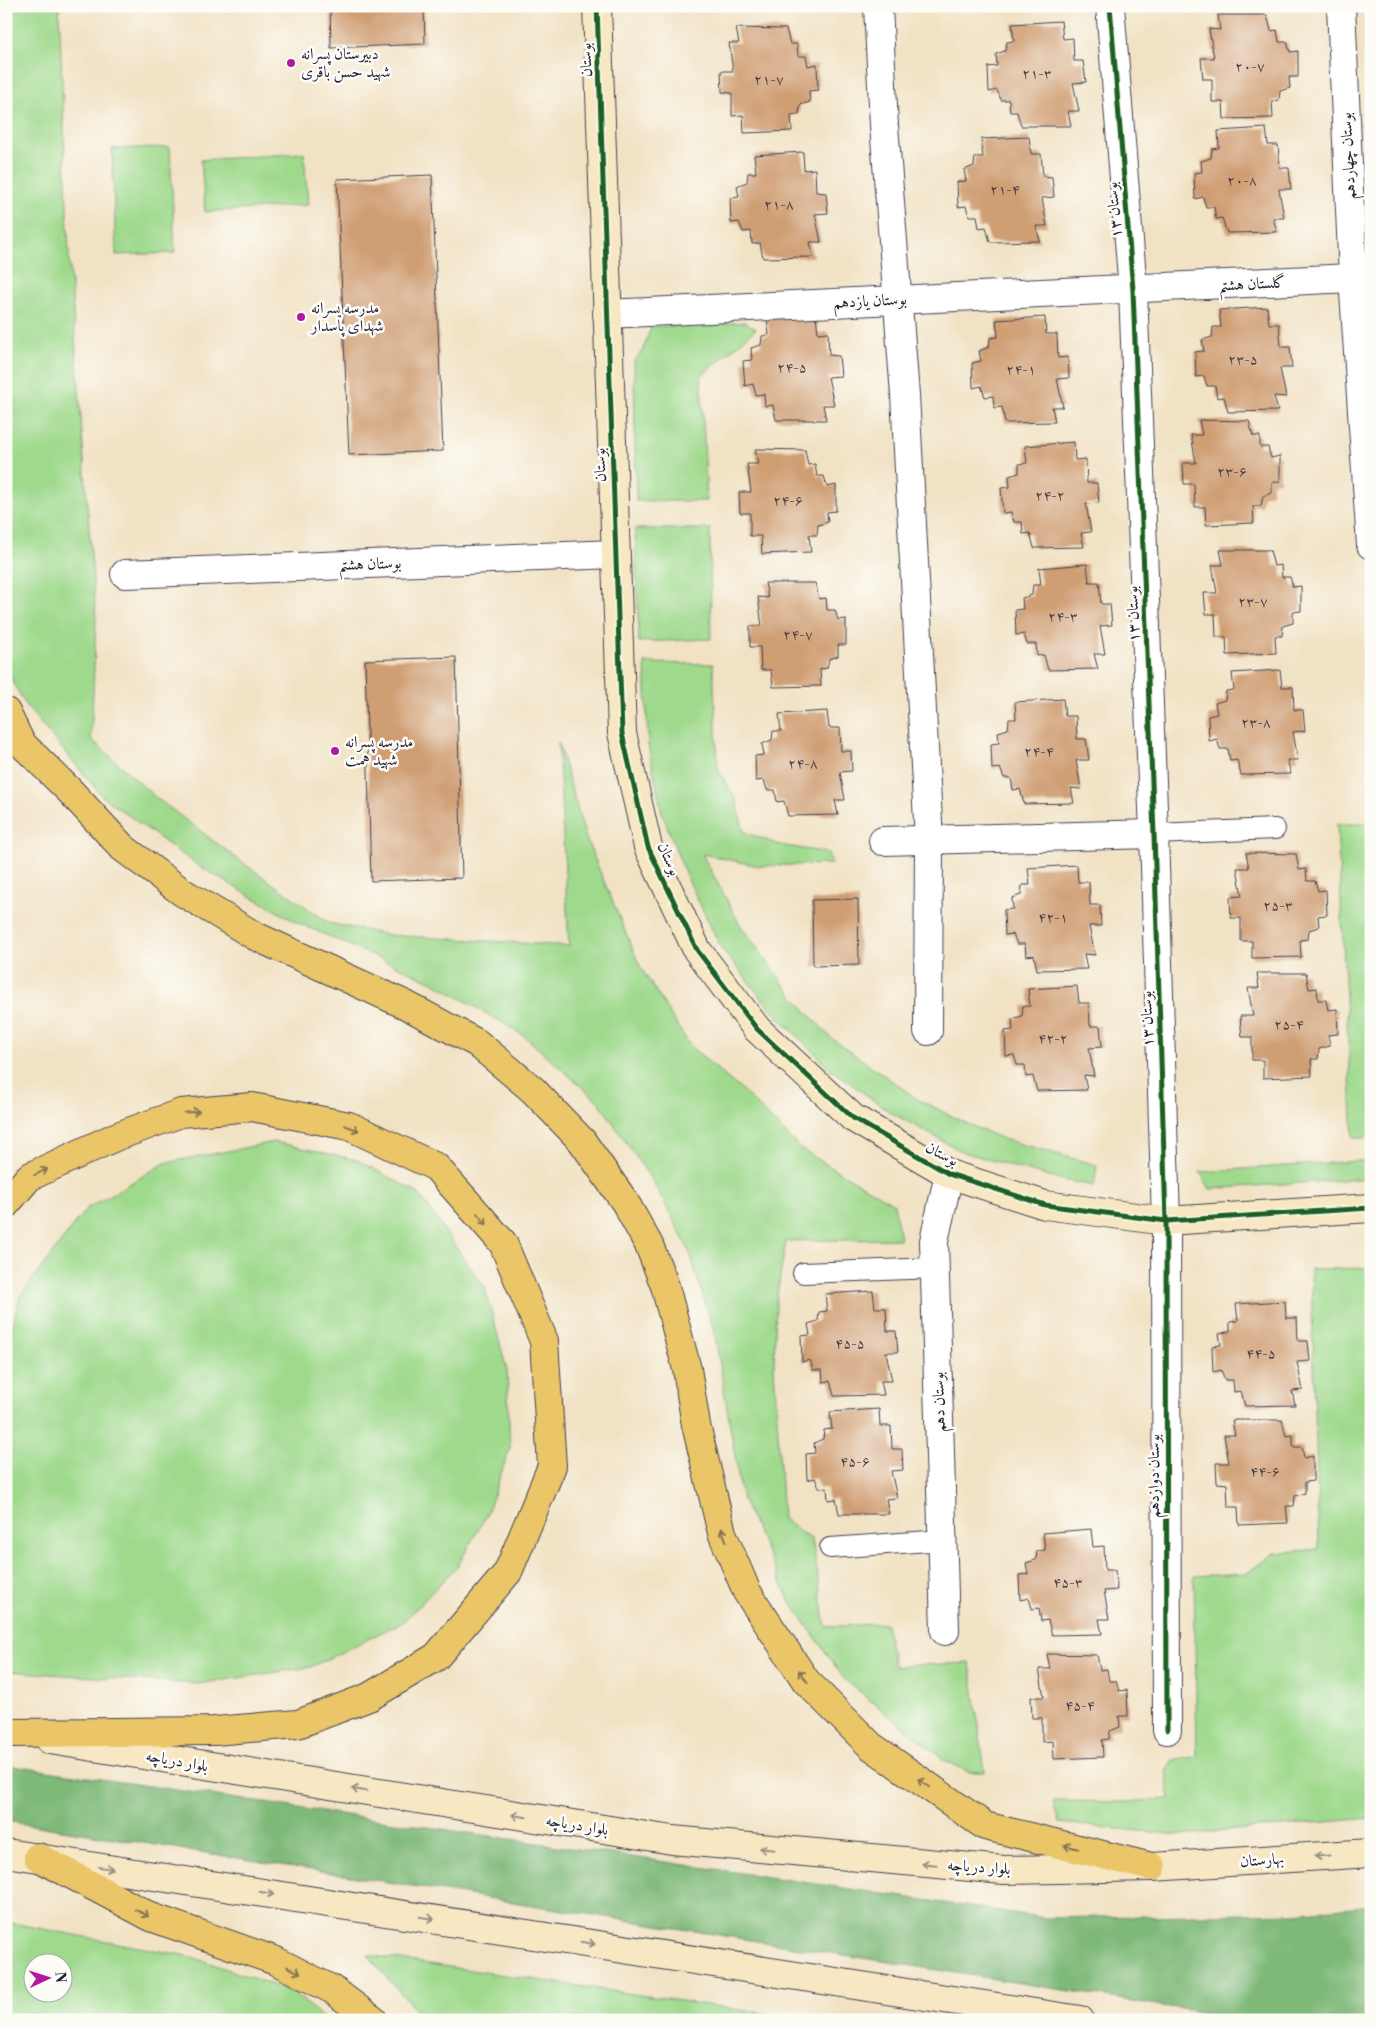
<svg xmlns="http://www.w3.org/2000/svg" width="1377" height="2026" font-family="'Libre Bodoni',Amiri,serif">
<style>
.green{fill:#9ed98c;stroke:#607e64;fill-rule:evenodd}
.forest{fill:#7eb978;stroke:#506e5a}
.building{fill:#cf9e73}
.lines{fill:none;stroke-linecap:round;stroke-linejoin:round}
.lane-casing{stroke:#413f50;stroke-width:22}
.street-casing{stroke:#413f50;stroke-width:30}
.secondary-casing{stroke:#413f50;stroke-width:30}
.highway-casing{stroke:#413f50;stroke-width:30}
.lane{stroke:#fff;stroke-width:20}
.street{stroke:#fff;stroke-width:28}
.secondary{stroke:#f7e8c3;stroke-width:28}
.highway{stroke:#eac669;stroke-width:28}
.cycleway-casing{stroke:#fdfcf7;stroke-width:8}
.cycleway{stroke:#1b5e20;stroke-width:5}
.oneway{stroke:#867452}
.oneway2{stroke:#978f86}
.poi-dot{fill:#b5179e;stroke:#fdfcf7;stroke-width:2}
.labels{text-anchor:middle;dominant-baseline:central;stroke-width:5;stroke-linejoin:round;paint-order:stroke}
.number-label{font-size:14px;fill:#4d4149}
.poi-label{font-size:16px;fill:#22223b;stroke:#fdfcf7;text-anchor:start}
.street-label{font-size:16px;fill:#22223b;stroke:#fdfcf7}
</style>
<rect width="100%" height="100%" fill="#fdfcf7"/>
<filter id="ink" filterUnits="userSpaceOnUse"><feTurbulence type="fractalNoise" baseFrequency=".02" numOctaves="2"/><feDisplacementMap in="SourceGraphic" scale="10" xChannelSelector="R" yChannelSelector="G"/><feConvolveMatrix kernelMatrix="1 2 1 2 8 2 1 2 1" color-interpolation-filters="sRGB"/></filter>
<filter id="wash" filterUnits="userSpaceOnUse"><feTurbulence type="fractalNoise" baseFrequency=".0096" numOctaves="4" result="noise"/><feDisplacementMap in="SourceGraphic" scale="20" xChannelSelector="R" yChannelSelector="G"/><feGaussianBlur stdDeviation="1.12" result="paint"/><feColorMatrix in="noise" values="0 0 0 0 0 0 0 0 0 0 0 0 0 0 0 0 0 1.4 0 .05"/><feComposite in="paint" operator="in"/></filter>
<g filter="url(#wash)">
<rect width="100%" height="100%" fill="#f1e2c4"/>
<g class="green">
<polygon points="6,6 59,6 69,257 96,621 91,739 155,797 243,863 329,923 388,935 569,946 558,742 586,838 608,891 640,966 690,1046 746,1094 802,1150 894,1204 900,1239 786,1241 776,1301 774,1366 783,1519 812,1540 826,1627 886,1623 894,1666 970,1663 985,1772 969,1772 944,1760 844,1679 789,1599 742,1499 715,1335 689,1250 655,1185 599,1102 523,1035 433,982 294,921 197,865 103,797 26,706 6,669"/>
<polygon points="170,147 175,253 116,255 112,149"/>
<polygon points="304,153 308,205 205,212 201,160"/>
<polygon points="745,322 756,329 701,376 707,501 636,501 634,361 643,350 651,327"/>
<polygon points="635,529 710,529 711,639 639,642"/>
<polygon points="645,663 713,664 718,769 736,800 744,832 780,845 828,853 832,864 759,866 702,854 740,925 791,994 831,1038 919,1100 970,1125 1003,1139 1097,1165 1094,1186 1049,1177 963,1152 890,1112 829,1068 775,1014 721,948 685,873 662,813 648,745"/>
<polygon points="1337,824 1371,824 1371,1138 1353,1138"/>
<polygon points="275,1142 357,1160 418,1193 485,1288 507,1370 510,1448 486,1516 458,1565 403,1622 311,1667 197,1684 6,1671 6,1351 20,1296 86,1209 165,1163"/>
<polygon points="1371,1160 1371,1178 1210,1189 1200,1172"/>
<polygon points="1371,1268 1371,1818 1179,1835 1059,1823 1053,1801 1125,1802 1170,1799 1166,1771 1173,1761 1197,1756 1194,1576 1247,1573 1274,1553 1319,1549 1311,1269"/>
<path d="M6 1922 192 1957 293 1992 326 2020H6ZM32 1964H62V1994H32Z"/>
<polygon points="368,1955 809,2020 424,2020"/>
</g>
<polygon class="forest" points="6,1765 1047,1918 1295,1913 1371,1905 1371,2020 1229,2020 1213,2014 6,1821"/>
<g id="blocks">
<g class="building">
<polygon points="330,6 424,6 425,44 331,48"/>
<polygon points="1218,15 1267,15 1271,31 1277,30 1279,42 1287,42 1290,52 1298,51 1298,77 1289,77 1290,88 1280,91 1279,100 1272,101 1273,118 1224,119 1223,102 1212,102 1212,79 1203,79 1201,58 1214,58 1209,29 1220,30"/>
<polygon points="1061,21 1063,39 1073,38 1074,61 1083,61 1086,82 1073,83 1079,111 1068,111 1071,126 1021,126 1017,112 1010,112 1009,100 1001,100 997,90 989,92 988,67 997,66 996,54 1005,51 1007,42 1014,41 1012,24"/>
<polygon points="736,28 786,29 790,44 797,44 798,56 806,56 808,66 817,64 818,90 809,91 810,102 800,105 799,114 791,115 792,131 744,133 743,115 732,116 732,93 722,92 721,71 733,71 729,43 739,43"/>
<polygon points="1266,128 1268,145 1278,145 1280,168 1289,168 1291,189 1279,189 1284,218 1273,218 1277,232 1227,233 1222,218 1216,219 1214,207 1206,207 1203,197 1195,199 1194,173 1202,172 1201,161 1211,158 1212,149 1219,148 1218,131"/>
<polygon points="1029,137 1031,154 1041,154 1043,176 1052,177 1054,197 1042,198 1047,226 1036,226 1040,241 990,242 986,227 979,228 977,216 969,216 966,206 958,207 957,182 966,181 964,170 974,166 975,157 983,157 981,139"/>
<polygon points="803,152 804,170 815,169 816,192 826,193 828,213 815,214 821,242 810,242 813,257 763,258 760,243 752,244 751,231 743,232 739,222 731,223 730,198 739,197 737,186 747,182 748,173 756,173 754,155"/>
<polygon points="432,175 443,451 349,455 337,179"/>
<polygon points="1267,307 1269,324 1279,324 1281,347 1290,347 1292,368 1280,368 1286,397 1274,396 1278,411 1228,412 1224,397 1217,398 1215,386 1207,386 1204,376 1196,377 1195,352 1204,351 1202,340 1212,337 1213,327 1221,327 1219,310"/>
<polygon points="816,315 818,333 828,332 829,355 839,356 841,376 828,377 834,405 823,405 826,420 776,420 773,405 765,406 764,394 756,395 753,384 745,386 743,361 752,360 751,348 761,345 762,336 769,335 767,318"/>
<polygon points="1045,317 1046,334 1057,334 1058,358 1068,357 1069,378 1057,379 1063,407 1052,407 1055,422 1005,423 1002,407 994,408 993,396 985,397 981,386 973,388 972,363 981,361 979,351 989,347 990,338 998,337 996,320"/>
<polygon points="1199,420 1249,421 1253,436 1260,436 1260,447 1268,447 1271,458 1280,456 1280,481 1272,483 1272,493 1263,496 1261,506 1253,506 1254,523 1206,525 1205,507 1195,507 1194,484 1184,484 1183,463 1196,463 1191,435 1202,435"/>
<polygon points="1074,442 1075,460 1086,459 1087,483 1097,483 1099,503 1086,504 1091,532 1081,533 1084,547 1034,548 1030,533 1023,534 1022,522 1014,522 1011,512 1003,513 1001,488 1010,487 1009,476 1019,473 1019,464 1027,463 1025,446"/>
<polygon points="755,449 805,450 808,465 815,464 817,476 824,476 827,487 836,485 836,511 827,512 828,522 818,525 817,535 809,535 811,552 762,554 761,536 750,536 750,513 740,513 739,492 751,492 747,464 758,464"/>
<polygon points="1220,550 1270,550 1274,566 1281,565 1282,577 1290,577 1293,587 1301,586 1301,611 1293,612 1293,623 1283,626 1282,636 1275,636 1276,653 1227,655 1226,637 1216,637 1215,614 1206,614 1204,593 1217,593 1212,565 1223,565"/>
<polygon points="1087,564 1089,582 1099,582 1101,604 1110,604 1112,625 1100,626 1105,654 1094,654 1098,669 1048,670 1044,655 1037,656 1036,644 1027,644 1024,634 1016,635 1015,610 1023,609 1022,598 1032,595 1033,585 1041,585 1039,568"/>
<polygon points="765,583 815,583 819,599 826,598 827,610 835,610 838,620 846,619 846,645 838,645 838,656 829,659 827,668 820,669 821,686 773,687 771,670 761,670 760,647 750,647 750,626 762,626 758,597 768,598"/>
<polygon points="456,657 462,878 371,881 365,660"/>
<polygon points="1280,670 1282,687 1293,687 1294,710 1303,710 1305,731 1293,732 1298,760 1287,760 1291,774 1241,775 1237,760 1230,761 1228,749 1220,749 1217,739 1209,741 1208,716 1217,714 1215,703 1225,700 1226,691 1234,690 1232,673"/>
<polygon points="1063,699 1065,716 1076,716 1077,739 1086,739 1089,760 1076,760 1081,789 1071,788 1074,803 1024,804 1020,789 1013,790 1011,778 1004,778 1000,768 992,769 991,744 999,743 998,732 1008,729 1009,719 1016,719 1015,702"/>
<polygon points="827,711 829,728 840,728 841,751 851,751 852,771 840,772 845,800 835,800 838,815 788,816 784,801 777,802 775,790 767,790 764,780 756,781 755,756 764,755 762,744 772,740 773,731 781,731 779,714"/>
<polygon points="1246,853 1296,854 1299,870 1306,869 1307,881 1315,881 1318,891 1326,890 1327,915 1318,916 1319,927 1309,930 1308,939 1300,940 1301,957 1252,958 1252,941 1241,941 1241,918 1231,918 1230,897 1242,896 1237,868 1249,868"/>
<polygon points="1077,865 1078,882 1089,882 1090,905 1100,905 1101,926 1089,926 1095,955 1084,954 1087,969 1037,970 1034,955 1026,956 1025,944 1017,944 1013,934 1005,935 1004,910 1013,909 1012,898 1021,895 1022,885 1030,885 1028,868"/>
<polygon points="858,899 859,965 813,966 812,900"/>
<polygon points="1257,973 1306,973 1309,989 1317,988 1318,1000 1326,1000 1328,1010 1337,1009 1338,1034 1328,1035 1330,1046 1319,1049 1318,1059 1311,1059 1312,1076 1263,1078 1263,1060 1252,1060 1252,1037 1242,1037 1240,1016 1253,1016 1248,988 1259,988"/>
<polygon points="1077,986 1079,1003 1089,1003 1090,1026 1100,1026 1102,1047 1089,1048 1094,1076 1084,1075 1087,1090 1037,1091 1033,1076 1026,1077 1025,1065 1017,1065 1014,1055 1006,1056 1005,1031 1013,1030 1012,1019 1022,1016 1023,1006 1030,1006 1028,989"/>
<polygon points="873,1291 875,1308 886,1308 887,1331 896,1331 898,1352 886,1352 892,1381 881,1381 884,1395 834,1396 830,1381 823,1382 822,1370 813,1370 810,1360 802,1362 801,1336 810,1335 808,1324 818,1321 819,1312 827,1311 825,1294"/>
<polygon points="1285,1301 1286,1318 1297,1318 1298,1341 1308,1341 1310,1361 1297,1362 1303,1390 1292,1391 1295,1405 1245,1406 1241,1391 1234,1392 1233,1380 1225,1380 1221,1370 1213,1372 1212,1346 1221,1345 1219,1334 1230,1331 1230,1322 1238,1321 1236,1304"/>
<polygon points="879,1409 880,1426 891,1426 892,1449 902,1449 903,1470 891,1471 897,1498 886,1499 889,1514 839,1514 836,1499 828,1500 827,1488 819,1488 815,1478 807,1480 806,1454 815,1453 814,1443 823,1439 824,1430 832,1429 830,1412"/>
<polygon points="1232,1420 1282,1420 1286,1436 1293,1435 1293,1447 1302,1447 1304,1458 1313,1456 1313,1481 1305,1482 1305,1493 1295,1496 1294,1506 1286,1506 1288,1523 1239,1525 1238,1507 1228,1507 1227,1484 1217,1483 1216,1463 1229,1463 1224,1435 1235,1435"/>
<polygon points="1091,1529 1093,1547 1104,1546 1105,1570 1115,1570 1117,1590 1104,1591 1109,1619 1099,1619 1102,1634 1052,1635 1048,1620 1041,1621 1039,1608 1032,1609 1029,1598 1020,1600 1019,1575 1028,1574 1026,1563 1036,1560 1037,1551 1045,1550 1043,1533"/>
<polygon points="1047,1654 1097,1655 1100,1670 1107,1669 1109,1681 1116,1681 1119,1691 1127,1690 1128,1716 1119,1716 1120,1727 1110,1731 1109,1739 1102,1740 1103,1757 1054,1759 1053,1741 1042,1742 1042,1718 1032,1718 1031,1697 1044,1697 1039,1669 1050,1669"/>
</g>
</g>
</g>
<g filter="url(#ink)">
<use href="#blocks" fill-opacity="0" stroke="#413f50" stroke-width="1"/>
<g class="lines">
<g class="lane-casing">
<g id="lane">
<polyline points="1154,834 1275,829"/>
<polyline points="803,1273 935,1268"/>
<polyline points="830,1548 943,1540"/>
</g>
</g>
<g class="street-casing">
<g id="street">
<polyline points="878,6 884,125 905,395 929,840 928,1031"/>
<polyline points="1110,6 1133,290 1154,834 1166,1221 1167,1730"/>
<polyline points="1341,6 1353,278 1371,545"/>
<polyline points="607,314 1371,277"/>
<polyline points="125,574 615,554"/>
<polyline points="883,841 1154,834"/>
<polyline points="945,1631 934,1241 949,1174"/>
</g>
</g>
<g class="secondary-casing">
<g id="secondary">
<polyline points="597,6 622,733 648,847 697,950 757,1029 853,1118 949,1174 1045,1205 1166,1221 1371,1208"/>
<polyline points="50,1740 672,1840 1004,1870 1152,1867 1371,1853"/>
<polyline points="6,1853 1080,2020"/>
</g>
</g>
<g class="highway-casing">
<g id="highway">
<polyline points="6,712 21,743 70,791 123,848 182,892 255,936 406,1005 477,1043 533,1090 582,1141 625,1202 649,1245 665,1286 687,1369 696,1425 722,1533 747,1592 806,1681 871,1746 985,1826 1152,1867"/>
<polyline points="6,1204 29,1177 115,1137 181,1113 252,1107 349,1126 436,1167 503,1243 544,1341 552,1466 508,1572 436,1657 369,1697 298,1724 214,1731 10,1733"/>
<polyline points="38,1857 151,1917 276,1961 333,1990 373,2020"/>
</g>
</g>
<use href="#lane" class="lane"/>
<use href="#street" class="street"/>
<use href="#secondary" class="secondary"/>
<use href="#highway" class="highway"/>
<g class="cycleway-casing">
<g id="cycleway">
<polyline points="597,6 622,733 648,847 697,950 757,1029 853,1118 949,1174 1045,1205 1166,1221 1371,1208"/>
<polyline points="1110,6 1133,290 1154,834 1166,1221 1167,1730"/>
</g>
</g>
<use href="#cycleway" class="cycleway"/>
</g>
<defs><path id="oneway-shaft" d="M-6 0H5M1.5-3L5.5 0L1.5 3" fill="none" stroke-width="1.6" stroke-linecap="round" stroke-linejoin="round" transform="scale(1.25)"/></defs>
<g class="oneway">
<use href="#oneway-shaft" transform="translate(192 1112) rotate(-5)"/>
<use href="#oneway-shaft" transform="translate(352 1128) rotate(21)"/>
<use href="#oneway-shaft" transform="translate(41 1172) rotate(-25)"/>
<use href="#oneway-shaft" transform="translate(482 1219) rotate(49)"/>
<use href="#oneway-shaft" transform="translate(724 1535) rotate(-110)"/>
<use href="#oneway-shaft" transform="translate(803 1676) rotate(-126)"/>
<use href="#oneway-shaft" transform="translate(924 1783) rotate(-145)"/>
<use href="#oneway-shaft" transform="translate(1071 1847) rotate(-166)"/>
<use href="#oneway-shaft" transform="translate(142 1913) rotate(28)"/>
<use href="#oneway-shaft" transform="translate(294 1970) rotate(27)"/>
</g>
<g class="oneway2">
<use href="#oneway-shaft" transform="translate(359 1790) rotate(-171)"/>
<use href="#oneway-shaft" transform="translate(519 1816) rotate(-171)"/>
<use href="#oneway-shaft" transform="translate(767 1849) rotate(-175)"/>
<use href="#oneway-shaft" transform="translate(1322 1856) rotate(176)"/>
<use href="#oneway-shaft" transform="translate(929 1864) rotate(-175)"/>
<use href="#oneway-shaft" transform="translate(106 1868) rotate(9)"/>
<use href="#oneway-shaft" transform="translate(267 1893) rotate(9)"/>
<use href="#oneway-shaft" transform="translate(427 1918) rotate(9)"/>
<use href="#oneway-shaft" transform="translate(588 1943) rotate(9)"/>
</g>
</g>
<g class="poi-dot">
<circle cx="291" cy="63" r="5"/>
<circle cx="301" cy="317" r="5"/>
<circle cx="335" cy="751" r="5"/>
</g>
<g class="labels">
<g class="number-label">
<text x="1250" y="67">۲۰-۷</text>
<text x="1037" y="74">۲۱-۳</text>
<text x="769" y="80">۲۱-۷</text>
<text x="1242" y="181">۲۰-۸</text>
<text x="1005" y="190">۲۱-۴</text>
<text x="779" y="205">۲۱-۸</text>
<text x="1243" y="360">۲۳-۵</text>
<text x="792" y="368">۲۴-۵</text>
<text x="1021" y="370">۲۴-۱</text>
<text x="1232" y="472">۲۳-۶</text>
<text x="1050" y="496">۲۴-۲</text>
<text x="788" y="501">۲۴-۶</text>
<text x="1253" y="602">۲۳-۷</text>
<text x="1063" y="617">۲۴-۳</text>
<text x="798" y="635">۲۴-۷</text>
<text x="1256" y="723">۲۳-۸</text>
<text x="1039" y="752">۲۴-۴</text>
<text x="803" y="764">۲۴-۸</text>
<text x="1278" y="906">۲۵-۳</text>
<text x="1053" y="918">۴۲-۱</text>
<text x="1289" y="1025">۲۵-۴</text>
<text x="1053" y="1039">۴۲-۲</text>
<text x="850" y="1344">۴۵-۵</text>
<text x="1261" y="1354">۴۴-۵</text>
<text x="855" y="1462">۴۵-۶</text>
<text x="1265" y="1472">۴۴-۶</text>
<text x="1068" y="1583">۴۵-۳</text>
<text x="1080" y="1706">۴۵-۴</text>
</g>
<g class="poi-label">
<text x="301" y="54">دبیرستان پسرانه<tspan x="301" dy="18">شهید حسن باقری</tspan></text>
<text x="311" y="308">مدرسه پسرانه<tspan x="311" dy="18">شهدای پاسدار</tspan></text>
<text x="345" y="742">مدرسه پسرانه<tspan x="345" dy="18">شهید همت</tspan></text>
</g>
<g class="street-label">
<text transform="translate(586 60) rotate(-92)">بوستان</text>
<text transform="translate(1348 156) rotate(-93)">بوستان چهاردهم</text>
<text transform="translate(1114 210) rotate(-95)">بوستان ۱۳</text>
<text transform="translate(1252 284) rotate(-3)">گلستان هشتم</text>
<text transform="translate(870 301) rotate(-3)">بوستان یازدهم</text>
<text transform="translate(600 465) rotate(-92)">بوستان</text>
<text transform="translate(370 564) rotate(-2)">بوستان هشتم</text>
<text transform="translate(1133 614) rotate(-92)">بوستان ۱۳</text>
<text transform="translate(669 859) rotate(66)">بوستان</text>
<text transform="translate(1147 1019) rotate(-92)">بوستان ۱۳</text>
<text transform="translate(942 1154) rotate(28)">بوستان</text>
<text transform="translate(939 1402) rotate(-92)">بوستان دهم</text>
<text transform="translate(1154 1476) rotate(-90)">بوستان دوازدهم</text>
<text transform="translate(177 1761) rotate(10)">بلوار دریاچه</text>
<text transform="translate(577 1825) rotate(9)">بلوار دریاچه</text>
<text transform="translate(1262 1860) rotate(-4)">بهارستان</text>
<text transform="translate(979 1867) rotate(4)">بلوار دریاچه</text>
</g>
</g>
<rect width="1377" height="2026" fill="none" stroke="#fdfcf7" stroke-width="25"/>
<g transform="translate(48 1978) rotate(86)"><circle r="24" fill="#fdfcf7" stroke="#a5a5ac"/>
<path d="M0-4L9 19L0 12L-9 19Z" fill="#b5179e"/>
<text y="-8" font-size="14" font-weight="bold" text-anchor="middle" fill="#22223b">N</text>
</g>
</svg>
